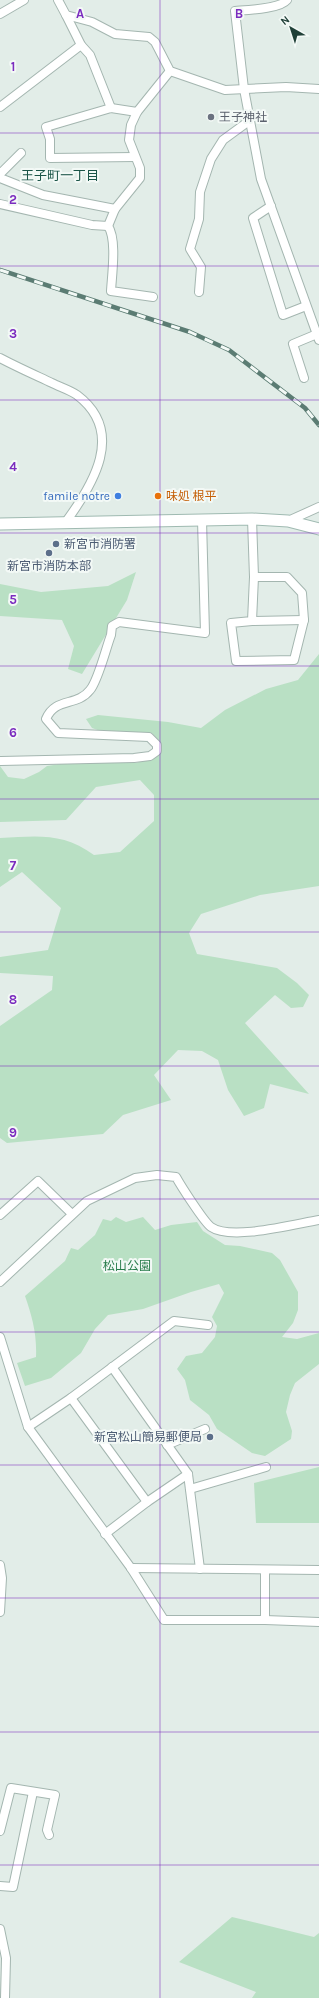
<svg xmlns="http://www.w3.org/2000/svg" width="319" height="1998" font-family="Karla,'Noto Sans JP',sans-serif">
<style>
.green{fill:#b9e0c4}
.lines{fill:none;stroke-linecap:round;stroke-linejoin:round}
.street-casing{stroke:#a4b6b0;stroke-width:10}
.secondary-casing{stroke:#9fbab1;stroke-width:13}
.street{stroke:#fff;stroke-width:8}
.secondary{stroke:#fff;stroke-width:11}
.rail-casing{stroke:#5b7c73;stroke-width:4.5}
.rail{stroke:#f3f9f6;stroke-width:3;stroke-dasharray:9;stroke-linecap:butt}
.grid{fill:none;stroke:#7b2cbf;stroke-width:1;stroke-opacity:0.55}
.worship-dot{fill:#6b7280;stroke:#f3f9f6;stroke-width:1.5}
.shop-dot{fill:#3f7fe0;stroke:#f3f9f6;stroke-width:1.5}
.food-dot{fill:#e8710a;stroke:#f3f9f6;stroke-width:1.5}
.service-dot{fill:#5c6f8a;stroke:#f3f9f6;stroke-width:1.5}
.labels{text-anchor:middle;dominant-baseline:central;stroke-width:4;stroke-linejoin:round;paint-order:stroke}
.worship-label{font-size:12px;fill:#5b616d;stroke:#f3f9f6;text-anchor:start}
.shop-label{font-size:12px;fill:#366cbe;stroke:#f3f9f6;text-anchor:end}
.food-label{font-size:12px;fill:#c56008;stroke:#f3f9f6;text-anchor:start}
.service-label{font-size:12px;fill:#4e5e75;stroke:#f3f9f6;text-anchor:start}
.park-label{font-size:12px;fill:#267b49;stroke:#f3f9f6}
.neighbourhood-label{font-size:13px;fill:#1a5447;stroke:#f3f9f6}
.grid-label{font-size:13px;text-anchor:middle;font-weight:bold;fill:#7b2cbf;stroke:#f3f9f6;stroke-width:4;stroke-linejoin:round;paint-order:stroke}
</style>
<rect width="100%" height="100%" fill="#e2ede8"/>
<g class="green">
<polygon points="136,572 127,600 82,674 68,669 74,646 62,620 0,616 0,584 41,592 108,586"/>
<path d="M319 654V886L260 895 201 914 189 933 197 954 277 968 297 983 309 995 303 1007 291 1008 275 995 245 1023 309 1094 270 1084 264 1108 244 1116 228 1090 218 1060 202 1051 178 1050 154 1075 171 1100 123 1115 103 1134 7 1143 0 1138V1026L52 990 53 976 0 973V957L48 950 61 908 22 872 0 887V838C37 836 63 832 94 855L120 852 154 821V795L140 780 96 787 66 820 0 822V766L8 777 24 779 39 772 47 766 67 763H136L153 758 160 752 161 743 152 733 103 732 92 728 86 719 98 715 168 722 201 728 225 710 266 689 298 680Z"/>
<path d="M116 1217 126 1222 143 1217 155 1230 171 1225 197 1222 203 1231 225 1245 240 1246 272 1253 280 1260 298 1292V1310L293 1323 282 1337 297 1339 319 1333V1364L295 1383 290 1395 286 1412 292 1431 291 1439 265 1456 252 1453 217 1429 209 1415 190 1400 185 1380 177 1369 186 1356 202 1353 215 1337 217 1326 212 1317 224 1293 219 1284 191 1292 143 1309 108 1315 95 1329 81 1353 51 1378 25 1386 17 1363 36 1357C37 1334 32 1316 25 1296L65 1261 71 1248 78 1250 95 1235 103 1219 111 1221Z"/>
<polygon points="319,1467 319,1523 256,1523 254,1483"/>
<polygon points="232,1917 314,1937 319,1933 319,1998 252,1998 256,1992 179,1962"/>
</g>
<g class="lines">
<g class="street-casing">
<g id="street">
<polyline points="58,0 66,15 92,22 115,34 149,37 155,42 170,71 225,90 286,87 319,89"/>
<path d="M287 0C280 9 247 10 235 11L244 89 261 179 319 340"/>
<polyline points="0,14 24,0"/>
<polyline points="66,15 81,45 90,55 111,108"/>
<polyline points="0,107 81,45"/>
<polyline points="135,157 50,158 50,139 46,127 111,108 137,112"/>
<polyline points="0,174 21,153"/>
<polyline points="0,178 43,195 115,209"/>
<polyline points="0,204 92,225 108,226"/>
<polyline points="271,206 253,218 283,315 306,306"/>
<polyline points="108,226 115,209 140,178 140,168 129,140 131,125 137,112 170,71"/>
<path d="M108 226C117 239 112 274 111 291L153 297"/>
<polyline points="199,292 201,267 190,249 199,219 200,192 211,159 223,140 249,121"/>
<path d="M0 358C17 367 35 375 52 383 60 387 70 390 77 395 126 432 93 485 65 523"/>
<polyline points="304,378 293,344 317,334"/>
<polyline points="252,519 254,577 252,621 231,623 236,661 294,660 304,620 302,593 287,577 254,577"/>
<polyline points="288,521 319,507"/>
<polyline points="252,621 304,620"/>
<path d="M1 761 134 758 150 756 157 751V745L149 737 58 733 46 719C55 697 77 707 90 690 98 681 106 648 111 635L112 626 119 622 205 633 202 520"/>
<polyline points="0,1215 38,1181 72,1214"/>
<path d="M0 1282 87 1201 135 1178 157 1175 176 1177C181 1186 204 1222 211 1227 231 1241 295 1224 319 1220"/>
<polyline points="0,1337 28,1427 131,1568 164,1620 265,1620 319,1622"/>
<polyline points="112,1367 188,1474 200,1569"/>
<polyline points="71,1398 147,1502"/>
<polyline points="28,1427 71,1398 174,1321 208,1325"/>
<polyline points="167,1445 205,1429"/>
<polyline points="190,1489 266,1467"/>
<polyline points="105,1534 147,1502 188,1474"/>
<polyline points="0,1565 2,1578 0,1612"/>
<polyline points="131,1568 319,1570"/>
<polyline points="265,1570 265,1620"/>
<polyline points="0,1831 11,1788 55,1795 47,1830 49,1835"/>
<polyline points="0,1886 13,1887 33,1792"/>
<polyline points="0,1929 6,1958 5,1998"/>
</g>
</g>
<g class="secondary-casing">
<polyline id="secondary" points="0,524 252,519 288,521 319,529"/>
</g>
<use href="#street" class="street"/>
<use href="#secondary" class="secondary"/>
<g class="rail-casing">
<polyline id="rail" points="0,270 190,332 229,350 305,408 319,425"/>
</g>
<use href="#rail" class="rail"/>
</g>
<path class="grid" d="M160 0V1998M0 133H319M0 266H319M0 400H319M0 533H319M0 666H319M0 799H319M0 932H319M0 1066H319M0 1199H319M0 1332H319M0 1465H319M0 1598H319M0 1732H319M0 1865H319"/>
<circle class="worship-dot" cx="211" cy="117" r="4"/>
<circle class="shop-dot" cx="118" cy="496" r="4"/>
<circle class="food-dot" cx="158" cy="496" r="4"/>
<g class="service-dot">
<circle cx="56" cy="544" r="4"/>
<circle cx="49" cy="553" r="4"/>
<circle cx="210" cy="1437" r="4"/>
</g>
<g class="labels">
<g class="worship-label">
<text x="219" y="117">王子神社</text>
</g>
<g class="shop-label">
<text x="110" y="496">famile notre</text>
</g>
<g class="food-label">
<text x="166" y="496">味処 根平</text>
</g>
<g class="service-label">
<text x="64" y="544">新宮市消防署</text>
<text x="49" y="566" text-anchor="middle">新宮市消防本部</text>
<text x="202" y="1437" text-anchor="end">新宮松山簡易郵便局</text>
</g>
<g class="park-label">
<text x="127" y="1266">松山公園</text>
</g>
<g class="neighbourhood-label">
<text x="60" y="175">王子町一丁目</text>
</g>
</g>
<g class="grid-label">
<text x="80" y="18">A</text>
<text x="239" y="18">B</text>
<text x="13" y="71">1</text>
<text x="13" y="204">2</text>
<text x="13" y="338">3</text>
<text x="13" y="471">4</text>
<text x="13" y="604">5</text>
<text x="13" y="737">6</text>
<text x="13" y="870">7</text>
<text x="13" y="1004">8</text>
<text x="13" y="1137">9</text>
</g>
<g transform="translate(291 28) rotate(321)" stroke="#f3f9f6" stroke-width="3" paint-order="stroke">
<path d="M0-3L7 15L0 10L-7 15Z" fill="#204038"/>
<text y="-6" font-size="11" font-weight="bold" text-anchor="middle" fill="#204038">N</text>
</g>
</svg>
